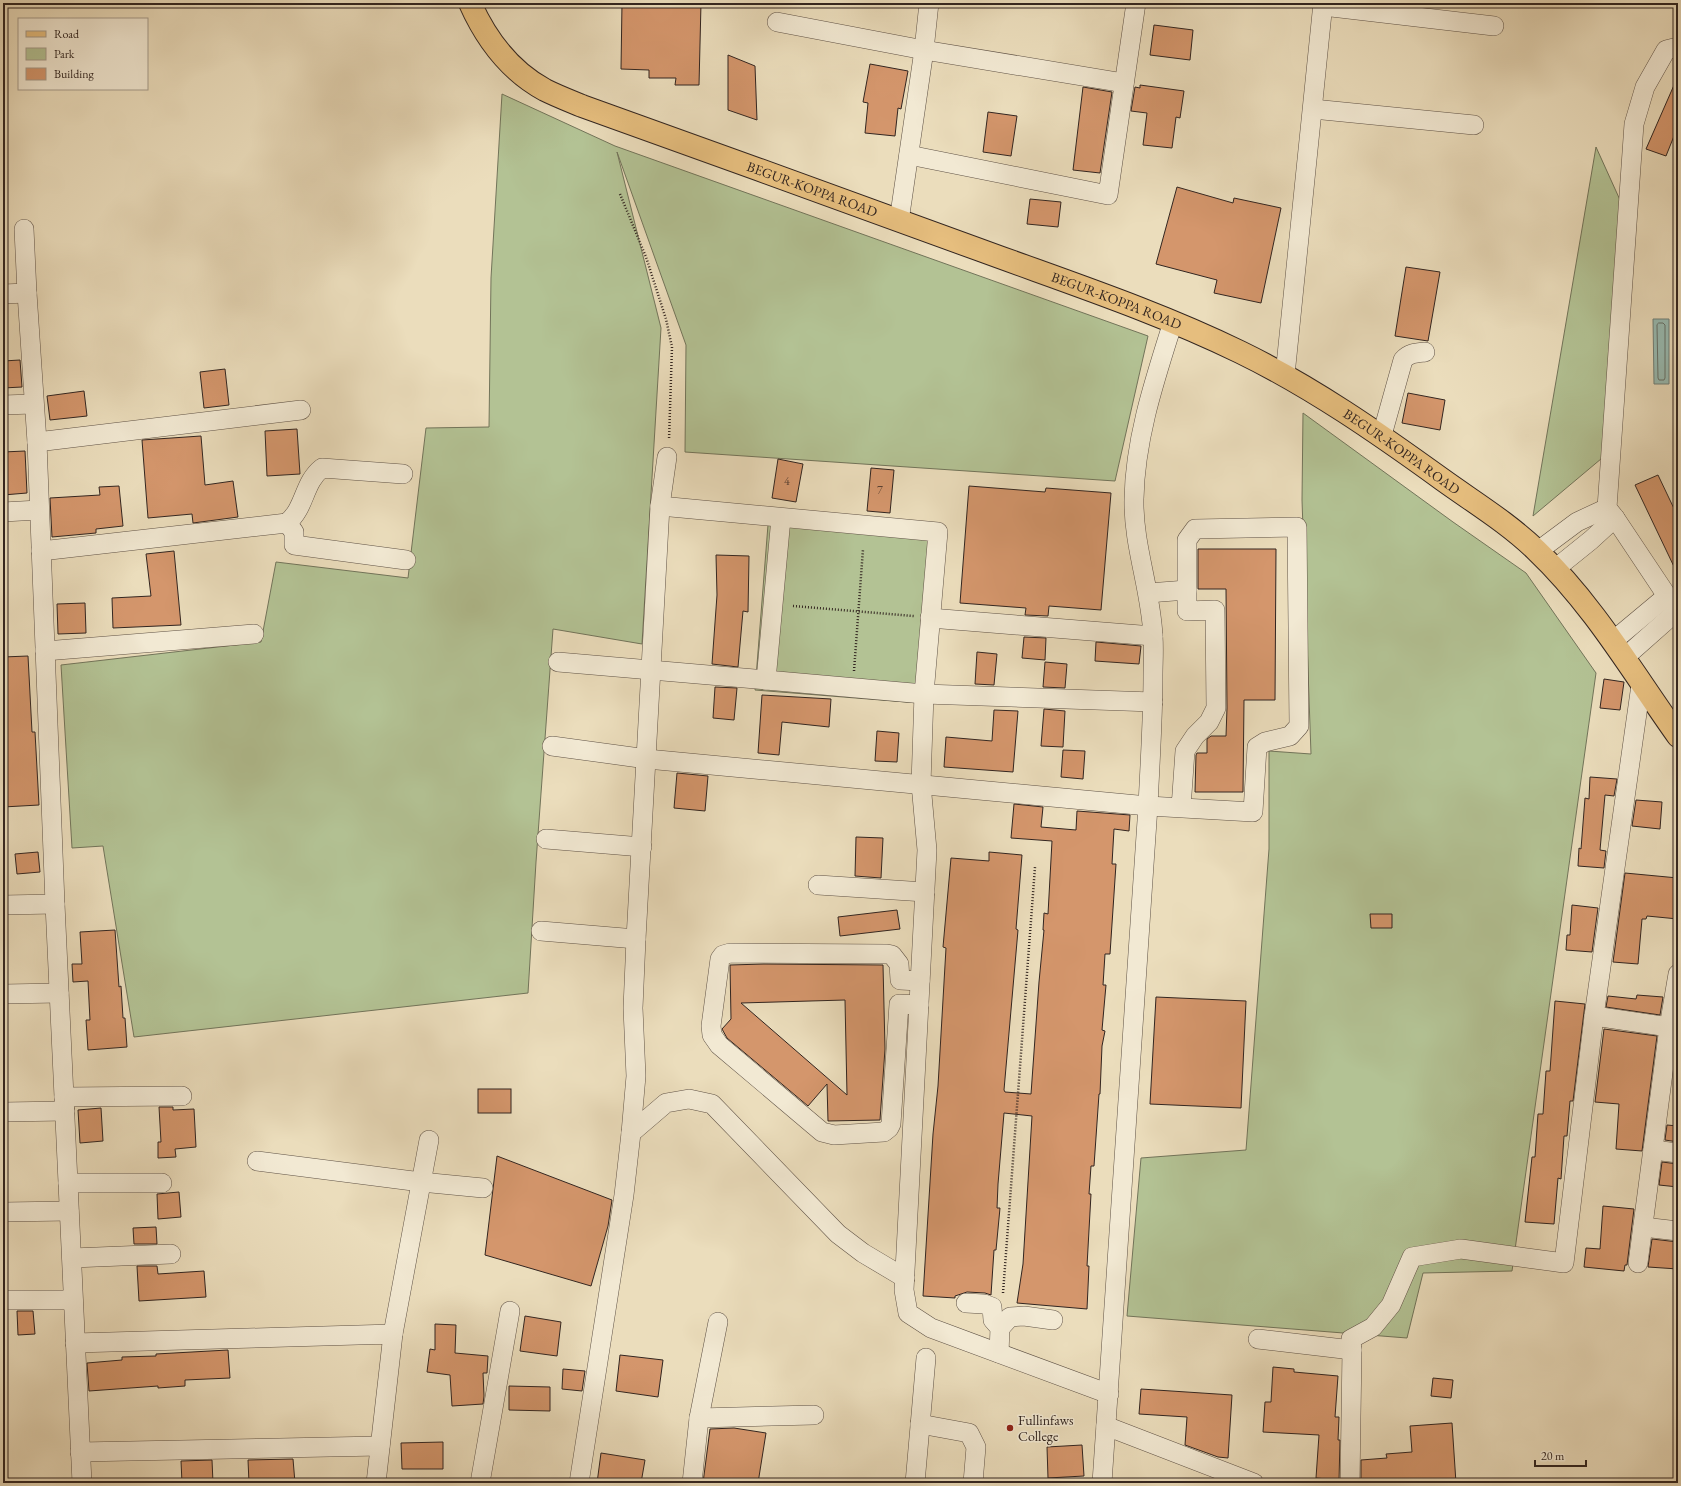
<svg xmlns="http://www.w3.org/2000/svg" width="1681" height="1486" font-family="'EB Garamond',serif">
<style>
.green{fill:#b3c294;stroke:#72745a}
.water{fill:#98bbb2;stroke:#6f7f78}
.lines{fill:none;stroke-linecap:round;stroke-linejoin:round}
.shore{stroke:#657069;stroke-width:1}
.building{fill:#d4966c;stroke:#322520;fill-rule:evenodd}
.minor-casing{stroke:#605347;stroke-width:20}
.major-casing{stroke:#322520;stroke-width:24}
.path{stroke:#322520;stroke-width:2.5;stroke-dasharray:1 2;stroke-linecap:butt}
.minor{stroke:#f2e9d3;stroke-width:19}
.major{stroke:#e6be7e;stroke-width:22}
.poi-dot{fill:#8f2418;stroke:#f2e9d3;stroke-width:1.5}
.labels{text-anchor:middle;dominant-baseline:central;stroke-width:3;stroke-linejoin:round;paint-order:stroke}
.number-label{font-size:12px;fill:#5a4133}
.street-label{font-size:14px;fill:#322520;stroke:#f2e9d3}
.poi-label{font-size:14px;fill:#322520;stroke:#f2e9d3;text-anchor:start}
</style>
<rect width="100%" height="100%" fill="#ebddbc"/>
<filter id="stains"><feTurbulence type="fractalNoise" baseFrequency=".005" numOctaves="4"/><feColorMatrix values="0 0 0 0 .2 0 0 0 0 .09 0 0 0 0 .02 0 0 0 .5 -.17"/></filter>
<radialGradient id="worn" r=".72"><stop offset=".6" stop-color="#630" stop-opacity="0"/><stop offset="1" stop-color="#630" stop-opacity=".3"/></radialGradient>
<g class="green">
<polygon points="502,94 615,146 1148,336 1115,481 685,452 686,345 617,152 661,328 642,644 553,629 536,862 528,993 134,1037 103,846 72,848 61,665 261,642 276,562 408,578 426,428 489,427 491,278"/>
<polygon points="1596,147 1625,211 1620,443 1533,516"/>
<polygon points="1303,413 1453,522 1526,573 1596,673 1512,1271 1423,1273 1407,1338 1127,1316 1141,1158 1246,1150 1269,849 1269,751 1311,754 1302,500"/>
<polygon points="769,512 945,527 931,704 755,690"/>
</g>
<polygon class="water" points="1653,319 1669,319 1669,384 1654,384"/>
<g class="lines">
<polygon class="shore" points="1659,323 1663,323 1665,325 1665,378 1664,380 1659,380 1658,378 1657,325"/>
</g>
<g class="building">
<polygon points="622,3 701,3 699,85 675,85 676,78 649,78 649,70 621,69"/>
<polygon points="1154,25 1193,30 1190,60 1150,55"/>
<polygon points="728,55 755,66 757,120 728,110"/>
<polygon points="870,64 908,71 901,109 898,108 895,136 865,133 868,103 863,102"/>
<polygon points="1678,76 1678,126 1666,156 1646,149"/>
<polygon points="1140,85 1184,91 1180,118 1176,117 1172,148 1143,145 1147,113 1131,111 1135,87 1140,88"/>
<polygon points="1083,87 1112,92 1100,173 1073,170"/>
<polygon points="988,112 1017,116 1011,156 983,152"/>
<polygon points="1177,187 1233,203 1234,198 1281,208 1261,303 1214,293 1217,280 1156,264"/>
<polygon points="1030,199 1061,202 1058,227 1027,224"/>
<polygon points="1406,267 1440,272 1428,341 1395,336"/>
<polygon points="20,360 22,387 3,388 3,361"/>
<polygon points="225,369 229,405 204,408 200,372"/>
<polygon points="84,391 87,416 50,420 47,396"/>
<polygon points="1408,393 1445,400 1440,430 1402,423"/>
<polygon points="297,429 300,474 267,476 265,431"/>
<polygon points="201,436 205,485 233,481 238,517 193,523 192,514 148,518 142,440"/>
<polygon points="25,451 27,493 3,495 3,452"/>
<polygon points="778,459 803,464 796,502 772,498"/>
<polygon points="871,468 894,470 890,513 867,511"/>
<polygon points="1658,475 1678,517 1678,575 1635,485"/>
<polygon points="119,486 123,526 96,529 96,533 52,537 50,498 100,495 99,487"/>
<polygon points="969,486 1045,492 1046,488 1111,493 1101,610 1049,606 1048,616 1025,615 1026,608 960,603"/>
<polygon points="1198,549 1276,549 1275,700 1244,700 1243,792 1195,792 1196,755 1197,753 1207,753 1207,739 1211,736 1226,736 1227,708 1226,589 1198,589"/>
<polygon points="174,551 181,625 113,628 112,598 151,596 146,554"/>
<polygon points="716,555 749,556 748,612 743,611 738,667 712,664 717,595"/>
<polygon points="85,603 86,633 58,634 57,604"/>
<polygon points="1024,637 1046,638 1045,660 1022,658"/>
<polygon points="1096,642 1141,646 1139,664 1095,661"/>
<polygon points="977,652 997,654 994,685 975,684"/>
<polygon points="28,656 32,732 35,732 39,805 3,807 3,657"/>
<polygon points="1045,662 1067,664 1065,688 1043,687"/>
<polygon points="1604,679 1624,682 1620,710 1600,708"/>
<polygon points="715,687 737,688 734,720 713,718"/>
<polygon points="762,695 831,699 829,727 782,722 779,755 758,753"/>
<polygon points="1044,709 1065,711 1063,747 1041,746"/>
<polygon points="994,710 1018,711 1013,772 944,767 946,737 992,741"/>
<polygon points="877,731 899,733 897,762 875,761"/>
<polygon points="1063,750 1085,751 1083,779 1061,777"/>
<polygon points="677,773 708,776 705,811 674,808"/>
<polygon points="1590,777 1617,779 1614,796 1605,795 1600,850 1606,851 1604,868 1578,866 1579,848 1581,849 1585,798 1589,799"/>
<polygon points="1636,800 1662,802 1660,829 1632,826"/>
<polygon points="1014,804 1043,807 1041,827 1076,830 1077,811 1130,815 1129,831 1114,829 1112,864 1116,864 1110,954 1105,954 1103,985 1106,985 1102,1030 1105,1031 1102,1046 1100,1094 1099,1094 1094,1166 1091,1166 1089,1194 1091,1194 1087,1266 1089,1266 1087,1309 1017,1303 1023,1264 1032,1116 1004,1113 998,1184 997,1208 1000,1208 996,1250 994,1250 991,1295 985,1293 967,1292 955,1296 955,1298 923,1296 933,1134 938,1086 946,948 943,947 951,858 989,861 989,852 1022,855 1016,929 1018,930 1004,1090 1005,1092 1031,1094 1039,982 1044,930 1043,930 1044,913 1048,914 1052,841 1011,838"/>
<polygon points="856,837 883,838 881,878 855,876"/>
<polygon points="38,852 40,872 17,874 15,854"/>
<polygon points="1625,873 1678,878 1678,919 1647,916 1646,919 1642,919 1638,964 1613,962"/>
<polygon points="1572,905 1598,908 1592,952 1566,950 1567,935 1570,935"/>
<polygon points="897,910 900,929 840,936 838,917"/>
<polygon points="1370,914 1392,914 1392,928 1371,928"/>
<polygon points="115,930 119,987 121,986 123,1018 125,1018 127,1047 88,1050 86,1020 90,1020 88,981 73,982 72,964 82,964 80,932"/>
<path d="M764 964 883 965 885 1049 880 1120 828 1121 827 1084 808 1106 727 1038 722 1029 731 1019 730 965ZM845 1000 847 1095 741 1003Z"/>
<polygon points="1637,995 1663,997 1660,1015 1606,1007 1608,996 1636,999"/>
<polygon points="1156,997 1246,1001 1241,1108 1150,1104"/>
<polygon points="1555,1001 1585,1004 1573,1101 1570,1101 1567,1136 1564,1136 1561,1179 1558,1178 1554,1224 1525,1222 1532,1157 1535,1157 1538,1114 1543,1114 1546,1071 1550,1071"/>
<polygon points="1604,1029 1657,1036 1642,1151 1616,1149 1619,1104 1595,1102"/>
<rect x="478" y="1089" width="33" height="24"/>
<polygon points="159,1107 173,1107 173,1110 194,1109 196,1147 175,1149 176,1157 158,1158 158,1142 161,1142"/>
<polygon points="101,1108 103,1141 80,1143 78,1110"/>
<polygon points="1667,1125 1678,1126 1678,1142 1665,1140"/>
<polygon points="497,1156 612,1200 608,1226 591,1286 485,1255"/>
<polygon points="1662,1162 1678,1164 1678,1187 1659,1185"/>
<polygon points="179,1192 181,1217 158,1219 157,1194"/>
<polygon points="1603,1206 1634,1209 1627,1265 1625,1265 1624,1271 1584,1267 1586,1248 1600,1249"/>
<polygon points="156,1227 157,1244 134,1244 133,1228"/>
<polygon points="1652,1239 1678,1242 1678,1269 1648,1267"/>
<polygon points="137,1266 157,1266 158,1274 204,1271 206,1297 139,1301"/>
<polygon points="17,1311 33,1311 35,1334 18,1335"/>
<polygon points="525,1316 561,1322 557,1356 520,1351"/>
<polygon points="435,1324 456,1325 455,1353 488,1356 487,1373 483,1373 484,1396 483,1404 452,1406 450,1375 427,1372 430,1349 435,1350"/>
<polygon points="228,1350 230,1378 185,1380 185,1386 158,1388 158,1386 89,1391 87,1363 122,1360 122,1357 156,1356 156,1354"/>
<polygon points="620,1355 663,1360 658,1397 616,1391"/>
<polygon points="1273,1367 1294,1369 1294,1372 1338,1376 1335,1417 1339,1417 1338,1440 1340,1440 1339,1480 1316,1478 1319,1435 1263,1432 1265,1402 1271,1402"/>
<polygon points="563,1369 585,1371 582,1391 562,1389"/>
<polygon points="1433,1378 1453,1380 1451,1398 1431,1396"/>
<polygon points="509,1386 550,1387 550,1411 509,1410"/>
<polygon points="1141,1389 1232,1395 1228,1458 1218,1457 1185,1445 1187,1417 1139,1414"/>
<polygon points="1452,1423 1456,1483 1361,1483 1361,1460 1387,1458 1386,1454 1412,1452 1410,1426"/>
<polygon points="734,1428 766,1433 758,1483 703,1483 710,1429"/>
<polygon points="443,1442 443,1469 402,1469 401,1443"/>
<polygon points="1082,1445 1084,1476 1048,1478 1047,1447"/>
<polygon points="601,1453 645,1460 641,1483 597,1483"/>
<polygon points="293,1459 295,1483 249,1483 248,1460"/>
<polygon points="212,1460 213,1483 182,1483 181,1461"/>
</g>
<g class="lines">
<g class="minor-casing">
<g id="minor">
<polyline points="1323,6 1494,26"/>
<polyline points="777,22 924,50 1124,83"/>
<polyline points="1313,109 1474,125"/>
<polyline points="909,155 1108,195 1136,3"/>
<polyline points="899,221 924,50 929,3"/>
<polyline points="24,229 27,293 37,442 55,904 82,1483"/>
<polyline points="3,294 27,293"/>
<polyline points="1285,375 1323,3"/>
<polyline points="3,405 33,404"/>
<path d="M1382 435 1403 360C1409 353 1416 353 1425 352"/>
<polyline points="37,442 301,410"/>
<polyline points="660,506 938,532 924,694 921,784 927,850 904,1290 908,1313 931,1328 1109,1394"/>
<polyline points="3,512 39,510"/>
<polyline points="781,518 766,680 924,694 1153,702"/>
<polyline points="1615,518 1677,611"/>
<path d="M287 523C306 507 303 483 322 468L403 474"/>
<polyline points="41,551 287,523 294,532 294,545 406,560"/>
<polyline points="1538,551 1577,522 1607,508"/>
<polyline points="1555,569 1591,540 1615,518 1607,508 1634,124 1645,87 1666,50 1678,47"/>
<polyline points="1148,593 1187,590"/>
<polyline points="930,618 1153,636"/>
<polyline points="1613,641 1667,596"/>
<polyline points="45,651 254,634"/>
<polyline points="1624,658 1677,611 1678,612"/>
<polyline points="558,662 766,680"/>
<polyline points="552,746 647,759 1148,806 1253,812 1257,747 1265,742 1290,736 1299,726 1297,527 1195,529 1187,540 1187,611 1215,610 1216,708 1209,722 1195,736 1185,751 1181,808"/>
<polyline points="546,839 642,847"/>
<polyline points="818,885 925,892"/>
<polyline points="3,905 55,904"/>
<polyline points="541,931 636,939"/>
<polyline points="3,994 59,993"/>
<polyline points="919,1005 899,1004 891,1124 889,1128 884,1132 834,1135 822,1132 719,1045 712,1035 711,1026 720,959 723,955 730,953 887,954 892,955 899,964 900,980 920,981"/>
<polyline points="1594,1016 1669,1027"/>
<polyline points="64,1097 182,1096"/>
<polyline points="3,1112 65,1111"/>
<polyline points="631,1133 666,1103 689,1099 712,1104 838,1234 863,1253 905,1278"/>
<polyline points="1653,1150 1678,1153"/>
<polyline points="257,1161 421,1182 483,1188"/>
<polyline points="68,1183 162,1183"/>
<polyline points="3,1212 69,1211"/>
<polyline points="1643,1227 1678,1231"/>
<polyline points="72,1258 171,1254"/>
<polyline points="1638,1263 1669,1027 1678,974"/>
<polyline points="3,1300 73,1300"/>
<polyline points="966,1303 984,1304 992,1307 993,1320 1000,1328 999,1353"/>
<polyline points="1000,1328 1010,1317 1024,1316 1053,1320"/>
<polyline points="393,1334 429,1140"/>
<polyline points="1258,1339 1352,1350 1350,1483"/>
<polyline points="75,1343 393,1334 376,1483"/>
<polyline points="1352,1350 1351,1339 1373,1327 1391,1305 1412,1257 1461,1249 1564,1263 1594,1016 1641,685"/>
<polyline points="699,1418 814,1415"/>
<polyline points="920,1424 969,1433 976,1447 973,1483"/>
<polyline points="1106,1426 1254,1483"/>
<polyline points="80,1452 380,1446"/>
<polyline points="480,1483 510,1311"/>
<polyline points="579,1483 624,1195 631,1133 636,1076 633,1008 636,939 660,506 667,457"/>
<polyline points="692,1483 699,1418 718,1322"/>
<polyline points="915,1483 926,1358"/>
<path d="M1102 1483 1148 806C1150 762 1153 719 1153 676 1153 663 1154 649 1153 636 1151 590 1133 545 1134 499 1135 438 1155 379 1173 322"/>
</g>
</g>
<g class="major-casing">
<g id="major">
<path id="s1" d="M470 3C486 39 510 71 545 90 557 96 570 101 582 106 715 154 847 201 980 250 1067 282 1156 311 1240 352 1312 387 1378 433 1443 480 1475 503 1508 523 1536 550 1593 604 1633 673 1678 736"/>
</g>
</g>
<g class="path">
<polyline points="620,194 646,257 666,319 672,347 669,440"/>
<polyline points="793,606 914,616"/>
<polyline points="854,671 863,549"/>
<polyline points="1003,1293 1035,867"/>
</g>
<use href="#minor" class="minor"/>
<use href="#major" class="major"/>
</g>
<circle class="poi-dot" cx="1010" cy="1428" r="4"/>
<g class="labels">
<g class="number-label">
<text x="787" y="481">4</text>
<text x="880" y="490">7</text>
</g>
<g class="street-label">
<text stroke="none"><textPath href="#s1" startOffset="402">BEGUR-KOPPA ROAD</textPath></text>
<text stroke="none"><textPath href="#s1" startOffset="726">BEGUR-KOPPA ROAD</textPath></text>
<text stroke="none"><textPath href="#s1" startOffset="1050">BEGUR-KOPPA ROAD</textPath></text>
</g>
<g class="poi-label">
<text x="1018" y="1420">Fullinfaws<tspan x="1018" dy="16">College</tspan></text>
</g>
</g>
<rect width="1681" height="1486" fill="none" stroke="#ebddbc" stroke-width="16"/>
<rect x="4" y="4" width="1673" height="1478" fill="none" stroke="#322520" stroke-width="2"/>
<rect x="8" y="8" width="1665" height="1470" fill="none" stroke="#322520"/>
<rect x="18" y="18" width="130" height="72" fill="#f2e9d3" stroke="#a59b8b"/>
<rect x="26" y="31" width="20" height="6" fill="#e6be7e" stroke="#a59b8b"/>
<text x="54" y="38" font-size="12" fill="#322520">Road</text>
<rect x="26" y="48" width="20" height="12" fill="#b3c294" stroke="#a59b8b"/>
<text x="54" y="58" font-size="12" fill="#322520">Park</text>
<rect x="26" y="68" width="20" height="12" fill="#d4966c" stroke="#a59b8b"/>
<text x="54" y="78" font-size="12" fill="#322520">Building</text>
<path d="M1535 1460v6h51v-6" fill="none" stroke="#322520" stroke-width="2"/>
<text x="1541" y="1460" font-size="12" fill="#322520" stroke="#f2e9d3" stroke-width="3" paint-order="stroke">20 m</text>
<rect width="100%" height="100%" filter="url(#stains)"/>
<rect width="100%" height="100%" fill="url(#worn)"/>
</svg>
